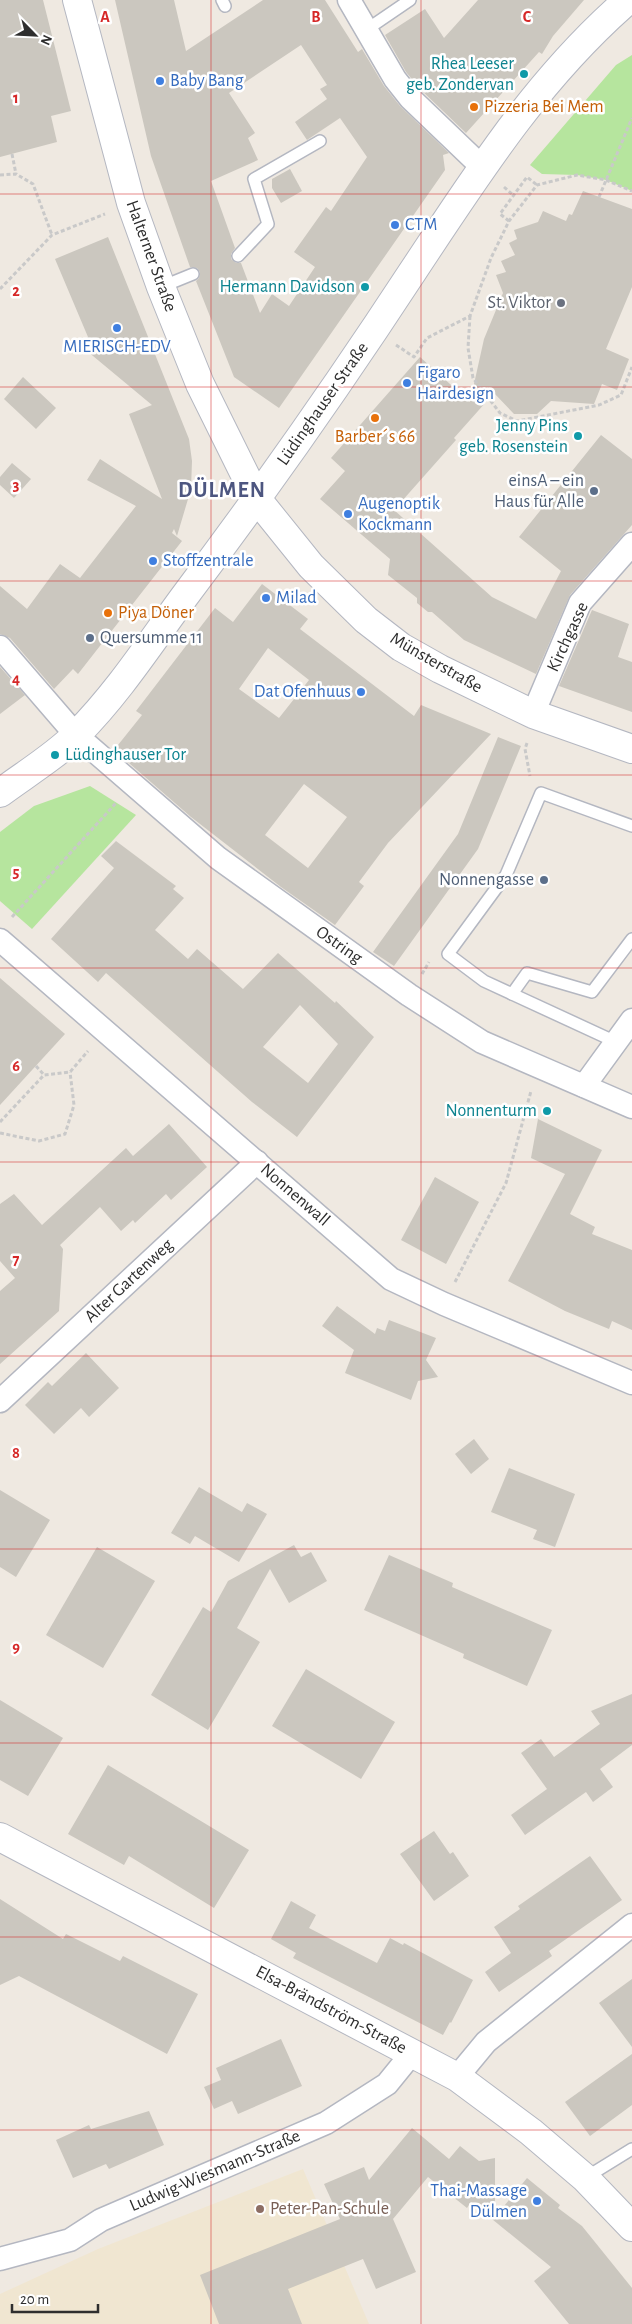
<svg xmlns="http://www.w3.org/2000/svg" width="632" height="2324" font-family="'Alegreya Sans',sans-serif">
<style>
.education{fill:#f0e6d1}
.green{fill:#b6e59e}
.building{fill:#cbc7bf;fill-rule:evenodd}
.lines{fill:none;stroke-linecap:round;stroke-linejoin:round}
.lane-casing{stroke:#b4b7c1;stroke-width:14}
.street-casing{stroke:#b4b7c1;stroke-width:25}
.secondary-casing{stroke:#b4b7c1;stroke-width:30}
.path{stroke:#c9c9c9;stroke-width:3;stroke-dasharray:4 2.5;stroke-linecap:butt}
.lane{stroke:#fff;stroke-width:11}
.street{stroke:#fff;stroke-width:22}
.secondary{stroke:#fff;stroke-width:28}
.grid{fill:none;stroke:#d62828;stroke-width:1;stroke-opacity:0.55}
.culture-dot{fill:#0f9aa8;stroke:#fff;stroke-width:2}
.shop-dot{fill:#3f7fe0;stroke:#fff;stroke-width:2}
.food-dot{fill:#e8710a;stroke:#fff;stroke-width:2}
.worship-dot{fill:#6b7280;stroke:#fff;stroke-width:2}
.service-dot{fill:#5c6f8a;stroke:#fff;stroke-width:2}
.education-dot{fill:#8d6e63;stroke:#fff;stroke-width:2}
.labels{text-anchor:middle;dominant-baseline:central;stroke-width:5;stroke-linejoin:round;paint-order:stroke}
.culture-label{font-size:18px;fill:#0d838f;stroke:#fff;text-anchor:end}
.shop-label{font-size:18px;fill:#366cbe;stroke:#fff;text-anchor:start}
.food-label{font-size:18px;fill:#c56008;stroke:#fff;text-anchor:start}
.street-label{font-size:18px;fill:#2e2e2e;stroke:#fff}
.worship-label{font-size:18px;fill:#5b616d;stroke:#fff;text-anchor:end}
.service-label{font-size:18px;fill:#4e5e75;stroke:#fff;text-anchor:end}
.education-label{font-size:18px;fill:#785e54;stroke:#fff;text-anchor:start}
.district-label{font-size:22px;font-weight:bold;letter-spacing:1px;fill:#4d5680;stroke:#fff}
.grid-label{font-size:16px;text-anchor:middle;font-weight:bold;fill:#d62828;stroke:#fff;stroke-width:5;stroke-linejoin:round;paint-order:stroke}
</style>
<rect width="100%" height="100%" fill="#efe9e1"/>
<polygon class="education" points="303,2169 369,2324 0,2324 0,2294 98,2249"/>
<g class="green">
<polygon points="632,55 632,191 606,180 577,175 542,174 530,165 616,65"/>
<polygon points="90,786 136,815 32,929 0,901 0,832 34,806"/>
</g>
<g class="building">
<polygon points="0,0 43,0 71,111 51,116 57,142 0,157"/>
<path d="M115 0H174L186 51 263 0H325L358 52 362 49 384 86 400 106 449 153 443 155 445 170 279 408 234 377 196 281 199 278 200 272 197 268 190 267 151 156ZM301 45 327 85 320 89 327 99 295 122 307 140 340 118 367 157 331 211 326 207 294 252 315 267 289 306 272 294 260 313 241 263H236L231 259V254L235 248 211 181 258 160 248 138 255 133 229 93Z"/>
<polygon points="478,0 584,0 553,36 542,54 539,52 466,133 420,89 406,72 385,35 425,9 444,38"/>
<polygon points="290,169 302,191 281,203 272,188 272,179"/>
<polygon points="583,191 632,209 632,287 606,349 629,359 617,390 602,384 594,404 551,401 537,414 514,414 494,393 454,438 456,440 394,510 492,597 536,619 561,571 519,537 601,435 632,459 632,525 570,595 536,674 464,640 432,612 428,612 417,603 417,598 388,575 390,559 320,499 345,471 331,458 420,357 470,402 484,339 503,293 496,275 506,272 501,261 515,255 509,243 517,239 514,230 538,222 543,211 566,221 569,214 572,215"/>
<polygon points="108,237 189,439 192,461 191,489 177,536 174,529 172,533 182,541 78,674 73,669 54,689 10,638 0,634 0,586 27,609 60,564 80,578 136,506 87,480 100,459 162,499 129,414 152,405 81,346 88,337 55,259"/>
<polygon points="23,377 56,408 36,429 4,399"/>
<polygon points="12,463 31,479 14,498 0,485 0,477"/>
<path d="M262 584 308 619 300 629 414 716 421 705 491 734 388 843 359 882 364 886 335 925 281 887 191 817 114 750 142 715 136 711 215 608 233 622ZM268 648 309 680 279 718 239 689ZM304 784 347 817 308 868 265 835Z"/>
<polygon points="592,610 629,624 618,657 632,662 632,712 559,686"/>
<polygon points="0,667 25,695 0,714"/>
<polygon points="498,737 521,746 478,849 394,966 373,952 458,834"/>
<path d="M116 841 176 886 173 889 184 898 155 930 188 959 197 949 243 989 278 953 335 1003 336 1001 374 1037 297 1137 252 1102 106 973 98 982 51 939 114 868 101 856ZM300 1005 338 1044 308 1083 263 1047Z"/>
<polygon points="0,978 65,1034 0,1105"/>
<polygon points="538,1119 602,1150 570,1214 595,1227 592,1234 632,1250 632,1330 612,1321 609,1329 565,1311 508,1281 565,1174 531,1158"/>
<polygon points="169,1124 207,1167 171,1200 166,1194 135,1223 133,1220 121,1231 100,1207 60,1245 63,1249 59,1311 0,1364 0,1291 15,1278 0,1261 0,1204 14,1194 42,1225 126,1148 133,1156"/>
<polygon points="435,1177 479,1202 446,1264 401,1240"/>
<polygon points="337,1306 375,1334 377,1328 385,1331 389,1320 436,1338 426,1360 438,1377 418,1381 411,1400 345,1373 354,1350 322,1326"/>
<polygon points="86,1353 119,1388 89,1417 81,1408 54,1434 25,1405 48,1382 52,1386"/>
<polygon points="474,1439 489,1459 471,1474 455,1454"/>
<polygon points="509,1468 575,1494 555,1547 533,1539 537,1530 491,1512"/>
<polygon points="199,1487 242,1512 247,1503 267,1514 239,1562 195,1536 190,1544 171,1533"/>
<polygon points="0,1490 50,1520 16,1577 0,1567"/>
<polygon points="294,1545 301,1557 311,1552 327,1581 289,1603 270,1569 237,1628 260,1642 208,1730 151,1695 203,1607 211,1612 228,1581"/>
<polygon points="97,1547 155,1581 103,1668 46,1635"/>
<polygon points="389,1555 453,1583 452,1587 552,1630 527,1686 463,1658 464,1654 364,1610"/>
<polygon points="306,1669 395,1722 361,1779 272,1726"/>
<polygon points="632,1694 632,1745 600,1769 613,1787 593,1802 586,1792 525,1835 511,1815 547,1789 521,1753 541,1739 554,1757 600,1724 591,1711"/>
<polygon points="0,1700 63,1738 28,1796 0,1780"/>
<polygon points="108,1765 249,1850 214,1908 129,1856 124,1865 68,1834"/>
<polygon points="434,1831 450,1854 453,1852 469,1876 434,1901 400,1854"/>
<polygon points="590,1856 622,1900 549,1951 552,1956 499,1992 485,1972 511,1953 494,1927 520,1909 518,1906"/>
<polygon points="0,1899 63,1939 66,1934 120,1961 123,1956 198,1994 167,2054 19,1976 0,1985"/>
<polygon points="291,1901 316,1915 309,1928 377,1963 390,1938 403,1945 404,1943 473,1980 451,2023 450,2022 443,2035 293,1958 296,1953 271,1939"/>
<polygon points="632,1979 632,2047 599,2003"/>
<polygon points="281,2039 302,2086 238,2114 232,2101 214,2109 204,2087 221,2080 216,2068"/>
<polygon points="632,2054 632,2105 590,2136 565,2102"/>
<polygon points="149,2111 164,2145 109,2169 106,2164 73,2178 56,2140 89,2125 91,2129"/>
<polygon points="412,2128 449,2159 460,2146 479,2161 495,2158 495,2217 527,2178 560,2205 558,2208 582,2226 632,2288 632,2324 569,2324 534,2281 551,2267 471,2202 467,2208 428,2177 393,2219 416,2272 376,2289 363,2259 288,2289 302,2324 219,2324 200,2275 340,2219 324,2184 364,2167 369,2180"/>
</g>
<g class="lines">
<g class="lane-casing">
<g id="lane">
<polyline points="222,0 225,6"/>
<polyline points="366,30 410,0"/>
<polyline points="238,256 268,224 254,179 320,141"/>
<polyline points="161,287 193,274"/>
<polyline points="512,994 527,973 592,992 632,939"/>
<polyline points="616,1042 484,981 448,954 506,875 541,793 632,826"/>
<polyline points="585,2178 632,2149"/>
</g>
</g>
<g class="street-casing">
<g id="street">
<polyline points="349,0 395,79 410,98 481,166"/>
<polyline points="0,647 76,735 218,858 409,995 482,1042 632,1107"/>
<polyline points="533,714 580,603 632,544"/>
<polyline points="0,940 391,1279 444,1304 632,1383"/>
<polyline points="584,1086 632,1020"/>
<polyline points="0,1401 257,1162"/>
<polyline points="457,2077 486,2042 632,1925"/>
<polyline points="0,2259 70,2240 101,2220 326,2123 387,2084 413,2052"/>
</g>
</g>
<g class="secondary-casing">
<g id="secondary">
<polyline points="77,0 131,203 161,287 200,384 257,499 311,566 366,620 401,647 440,669 533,714 632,749"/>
<path d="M0 793C24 775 57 755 77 734 119 692 152 640 187 593 266 488 341 381 413 271 478 173 538 78 628 0"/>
<polyline points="0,1837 457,2077 531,2132 585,2178 632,2227"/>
</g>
</g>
<g class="path">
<polyline points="12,154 16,174"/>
<polyline points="0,175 16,174 33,184 52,235"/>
<polyline points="504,187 513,195"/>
<polyline points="599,197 632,118"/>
<polyline points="509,221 500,214 527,177 537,185"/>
<polyline points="0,289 52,235 105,214"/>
<polyline points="470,316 468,348 473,378 500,413 517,421 599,405 621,395 632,367"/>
<polyline points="396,345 414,357 427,338 470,316 491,258 509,221 537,185 577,175 606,180 632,191"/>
<polyline points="527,743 525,749 530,776"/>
<polyline points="12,917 116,803"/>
<polyline points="422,974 429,962"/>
<polyline points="36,1066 44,1075"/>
<polyline points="0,1122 44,1075 70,1072 88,1051"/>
<polyline points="0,1133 39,1141 65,1134 74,1105 70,1072"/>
<polyline points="455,1282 506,1183 531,1091"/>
</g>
<use href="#lane" class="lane"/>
<use href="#street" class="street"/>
<use href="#secondary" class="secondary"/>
</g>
<path class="grid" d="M211 0V2324M421 0V2324M0 194H632M0 387H632M0 581H632M0 775H632M0 968H632M0 1162H632M0 1356H632M0 1549H632M0 1743H632M0 1937H632M0 2130H632"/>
<g class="culture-dot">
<circle cx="524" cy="74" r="5"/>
<circle cx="365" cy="287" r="5"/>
<circle cx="578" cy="436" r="5"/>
<circle cx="55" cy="755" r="5"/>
<circle cx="547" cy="1111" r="5"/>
</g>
<g class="shop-dot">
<circle cx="160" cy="81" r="5"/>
<circle cx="395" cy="225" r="5"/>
<circle cx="117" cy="328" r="5"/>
<circle cx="407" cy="383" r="5"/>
<circle cx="348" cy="514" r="5"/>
<circle cx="153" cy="561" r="5"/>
<circle cx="266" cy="598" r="5"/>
<circle cx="361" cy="692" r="5"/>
<circle cx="537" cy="2201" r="5"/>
</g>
<g class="food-dot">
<circle cx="474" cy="107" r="5"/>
<circle cx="375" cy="418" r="5"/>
<circle cx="108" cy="613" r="5"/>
</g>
<circle class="worship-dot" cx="561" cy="303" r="5"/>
<g class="service-dot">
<circle cx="594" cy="491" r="5"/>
<circle cx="90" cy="638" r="5"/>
<circle cx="544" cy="880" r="5"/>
</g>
<circle class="education-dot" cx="260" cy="2209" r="5"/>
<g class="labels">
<g class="culture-label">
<text x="514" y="64">Rhea Leeser<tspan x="514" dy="21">geb. Zondervan</tspan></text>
<text x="355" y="287">Hermann Davidson</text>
<text x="568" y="426">Jenny Pins<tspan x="568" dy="21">geb. Rosenstein</tspan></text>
<text x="65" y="755" text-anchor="start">Lüdinghauser Tor</text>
<text x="537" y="1111">Nonnenturm</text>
</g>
<g class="shop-label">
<text x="170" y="81">Baby Bang</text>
<text x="405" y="225">CTM</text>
<text x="117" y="347" text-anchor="middle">MIERISCH-EDV</text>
<text x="417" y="373">Figaro<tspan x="417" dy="21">Hairdesign</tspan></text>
<text x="358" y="504">Augenoptik<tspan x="358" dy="21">Kockmann</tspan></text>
<text x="163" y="561">Stoffzentrale</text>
<text x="276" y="598">Milad</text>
<text x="351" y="692" text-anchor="end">Dat Ofenhuus</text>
<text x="527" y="2191" text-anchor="end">Thai-Massage<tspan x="527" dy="21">Dülmen</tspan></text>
</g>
<g class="food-label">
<text x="484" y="107">Pizzeria Bei Mem</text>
<text x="375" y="437" text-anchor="middle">Barber´s 66</text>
<text x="118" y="613">Piya Döner</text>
</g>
<g class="street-label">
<text transform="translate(151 256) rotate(70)">Halterner Straße</text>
<text transform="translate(323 404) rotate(-55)">Lüdinghauser Straße</text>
<text transform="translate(568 637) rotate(-65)">Kirchgasse</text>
<text transform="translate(436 663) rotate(30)">Münsterstraße</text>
<text transform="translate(339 945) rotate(35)">Ostring</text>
<text transform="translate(295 1195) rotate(41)">Nonnenwall</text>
<text transform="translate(129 1281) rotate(-43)">Alter Gartenweg</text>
<text transform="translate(331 2010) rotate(28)">Elsa-Brändström-Straße</text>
<text transform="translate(215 2171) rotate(-23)">Ludwig-Wiesmann-Straße</text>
</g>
<g class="worship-label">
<text x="551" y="303">St. Viktor</text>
</g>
<g class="service-label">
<text x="584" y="481">einsA – ein<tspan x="584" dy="21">Haus für Alle</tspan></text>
<text x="100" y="638" text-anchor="start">Quersumme 11</text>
<text x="534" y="880">Nonnengasse</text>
</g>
<g class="education-label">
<text x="270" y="2209">Peter-Pan-Schule</text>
</g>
<g class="district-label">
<text x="222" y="490">DÜLMEN</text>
</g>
</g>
<g class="grid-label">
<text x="105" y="22">A</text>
<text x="316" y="22">B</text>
<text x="527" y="22">C</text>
<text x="16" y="103">1</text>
<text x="16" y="296">2</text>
<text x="16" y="490">3</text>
<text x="16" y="684">4</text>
<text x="16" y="877">5</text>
<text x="16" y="1071">6</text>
<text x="16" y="1265">7</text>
<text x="16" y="1458">8</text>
<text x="16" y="1652">9</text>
</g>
<g transform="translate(35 35) rotate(114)" stroke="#ffffff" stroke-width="4" paint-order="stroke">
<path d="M0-4L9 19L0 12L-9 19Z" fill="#2e2e2e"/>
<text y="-8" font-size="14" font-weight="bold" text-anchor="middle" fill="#2e2e2e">N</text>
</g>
<path d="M12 2304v8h86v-8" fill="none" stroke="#2e2e2e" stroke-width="2.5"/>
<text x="20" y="2304" font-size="15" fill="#2e2e2e" stroke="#ffffff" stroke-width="4" paint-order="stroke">20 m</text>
</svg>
